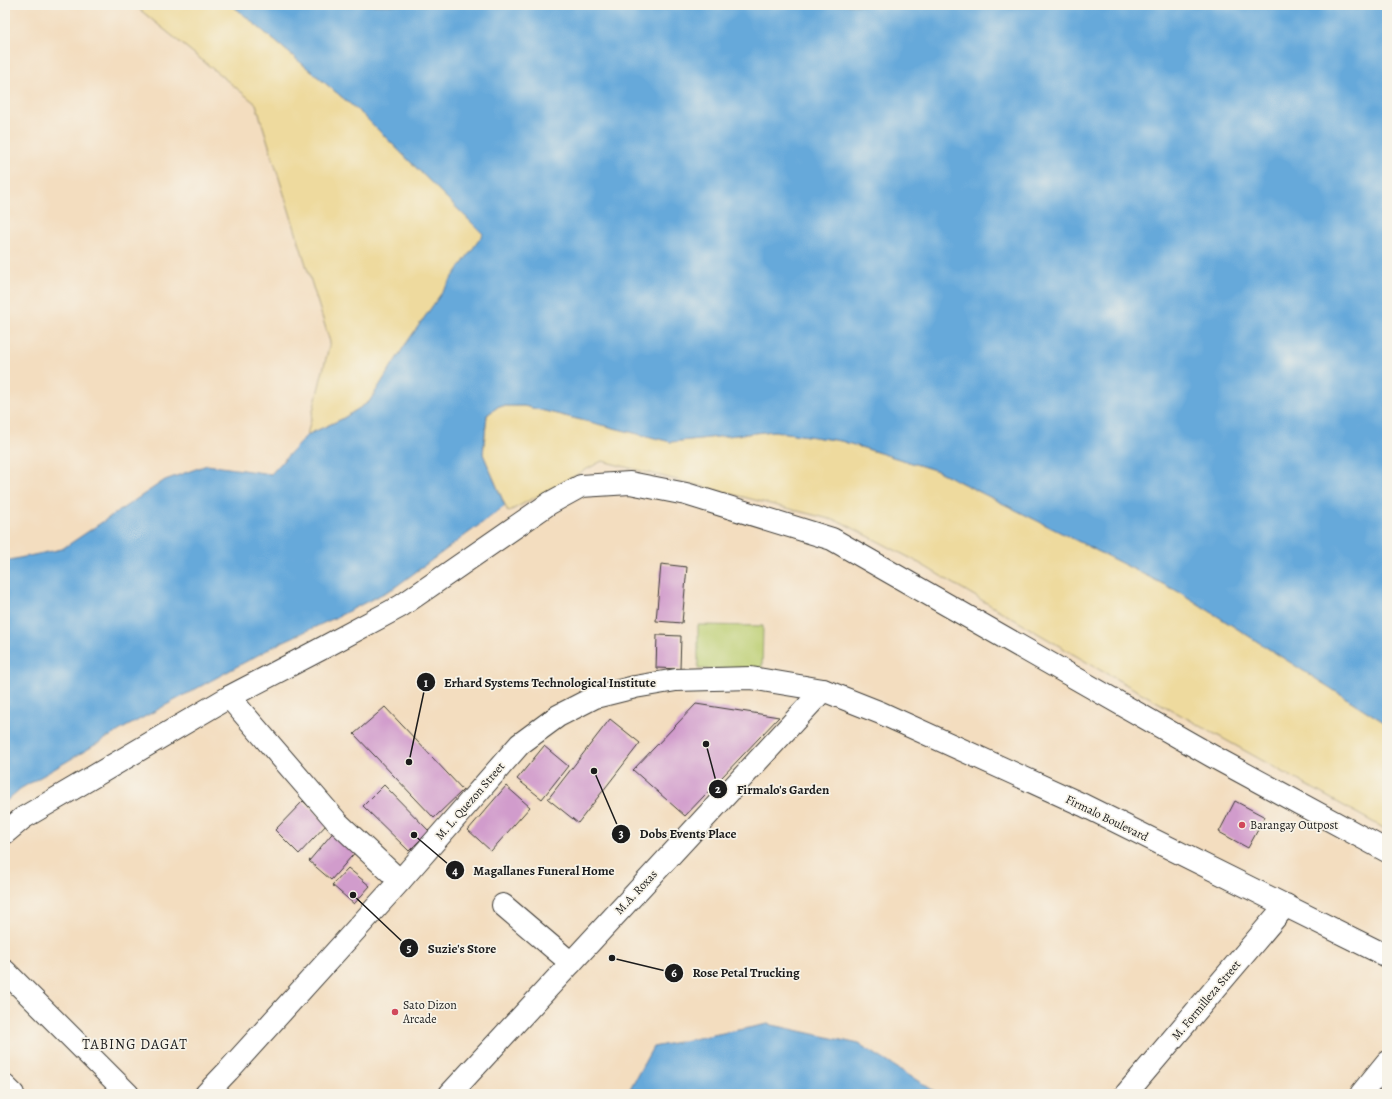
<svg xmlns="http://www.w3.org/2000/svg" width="1392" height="1099" font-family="Alegreya,serif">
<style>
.green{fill:#bbce71;stroke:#6c7546}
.sand{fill:#eeda9e;stroke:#857b5d}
.water{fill:#66a9da;stroke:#41627b}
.building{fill:#d19ccc}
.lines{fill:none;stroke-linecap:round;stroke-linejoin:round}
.minor-casing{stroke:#3c3934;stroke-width:24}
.minor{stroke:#fff;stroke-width:22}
.poi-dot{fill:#d1495b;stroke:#f7f3e8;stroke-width:1.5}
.labels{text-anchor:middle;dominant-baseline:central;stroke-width:3.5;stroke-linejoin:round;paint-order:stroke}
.street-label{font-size:12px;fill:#1c1c1c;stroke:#f7f3e8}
.poi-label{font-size:12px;fill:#1c1c1c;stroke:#f7f3e8;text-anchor:start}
.quarter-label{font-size:14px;letter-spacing:1px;fill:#1c1c1c;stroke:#f7f3e8}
.leader{fill:none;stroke:#1c1c1c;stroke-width:1.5}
.callout-dot{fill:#1c1c1c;stroke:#f7f3e8;stroke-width:1.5}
.mark-label{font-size:12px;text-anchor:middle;font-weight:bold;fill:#fff}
.callout-label{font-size:13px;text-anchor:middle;font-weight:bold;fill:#1c1c1c;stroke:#f7f3e8;stroke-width:3.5;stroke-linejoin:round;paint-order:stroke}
</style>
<rect width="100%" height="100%" fill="#f7f3e8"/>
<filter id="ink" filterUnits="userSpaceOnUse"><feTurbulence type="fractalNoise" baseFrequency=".025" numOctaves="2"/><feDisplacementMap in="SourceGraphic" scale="8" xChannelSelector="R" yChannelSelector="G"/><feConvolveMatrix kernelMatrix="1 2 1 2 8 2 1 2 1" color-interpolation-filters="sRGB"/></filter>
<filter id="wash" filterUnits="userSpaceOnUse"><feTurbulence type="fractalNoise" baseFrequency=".012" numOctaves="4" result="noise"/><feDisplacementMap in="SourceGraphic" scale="16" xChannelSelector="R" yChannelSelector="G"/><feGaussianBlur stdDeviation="0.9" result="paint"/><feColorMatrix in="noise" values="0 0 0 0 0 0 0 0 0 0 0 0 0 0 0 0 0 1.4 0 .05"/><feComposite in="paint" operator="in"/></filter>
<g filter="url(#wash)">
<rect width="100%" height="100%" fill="#f3ddbf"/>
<polygon class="green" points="698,625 763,626 762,670 698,669"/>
<g class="sand">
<polygon points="134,5 232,5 362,114 484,234 405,345 369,402 342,419 307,435 330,342 256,104"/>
<polygon points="499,406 524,406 671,442 774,431 841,441 938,471 1181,593 1387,724 1387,830 1100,670 912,559 841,522 602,461 508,512 483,454 487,415"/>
</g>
<g class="water">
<polygon points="232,5 1387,5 1387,724 1181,593 938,471 841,441 774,431 671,442 524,406 499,406 487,415 483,454 505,506 394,588 337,617 282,642 124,728 20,789 5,802 5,561 62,549 165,480 207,465 271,474 307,435 342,419 369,402 405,345 483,234 362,114"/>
<polygon points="768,1024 859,1044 939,1094 627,1094 653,1047"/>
</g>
<g id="blocks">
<g class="building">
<polygon points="661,564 687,567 682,623 656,621"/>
<polygon points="657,635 681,636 680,669 656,668"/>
<polygon points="696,704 779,717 685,816 633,770"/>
<polygon points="385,707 463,790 434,818 354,734"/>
<polygon points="610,719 640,743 578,823 548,799"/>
<polygon points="544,746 568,766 542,799 517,779"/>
<polygon points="384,785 429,831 409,851 363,806"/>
<polygon points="506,786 530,807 491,851 468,830"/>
<polygon points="303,801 327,824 299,854 275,830"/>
<polygon points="1235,801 1265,817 1248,848 1219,832"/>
<polygon points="336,829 358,849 331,880 309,861"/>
<polygon points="348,868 370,886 354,904 332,885"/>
</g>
</g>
</g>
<g filter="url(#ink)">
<use href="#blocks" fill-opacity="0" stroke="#3c3934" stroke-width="1"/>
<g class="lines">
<g class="minor-casing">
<g id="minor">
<polyline points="229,697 338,823 400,881"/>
<polyline points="5,833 23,818 229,697 319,650 401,606 550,503 581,486 630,483 686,494 832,539 1212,756 1387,851"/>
<polyline points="503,905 571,963"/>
<polyline points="5,971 128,1094"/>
<polyline points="5,1086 13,1094"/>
<polyline points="206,1094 228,1071 400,881 520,744 558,716 595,697 635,687 676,680 751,678 823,690 881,713 1083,805 1387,956"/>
<polyline points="450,1094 823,690"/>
<polyline points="1126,1094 1286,905"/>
<polyline points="1361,1094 1387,1062"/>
</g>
</g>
<use href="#minor" class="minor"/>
</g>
</g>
<g class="poi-dot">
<circle cx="1242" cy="825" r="4"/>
<circle cx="395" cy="1012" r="4"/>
</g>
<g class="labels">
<g class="street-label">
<text transform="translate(470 801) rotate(-49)">M. L. Quezon Street</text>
<text transform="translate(1107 818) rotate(26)">Firmalo Boulevard</text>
<text transform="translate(636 892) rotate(-47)">M.A. Roxas</text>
<text transform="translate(1206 1000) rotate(-50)">M. Formilleza Street</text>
</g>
<g class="poi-label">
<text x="1250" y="825">Barangay Outpost</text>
<text x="403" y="1005">Sato Dizon<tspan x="403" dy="14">Arcade</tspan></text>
</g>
<g class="quarter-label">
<text x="135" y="1044">TABING DAGAT</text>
</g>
</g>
<path class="leader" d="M409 762L426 682M706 744L718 789M594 771L621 834M414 835L455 870M353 895L409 948M612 958L674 973"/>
<g class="callout-dot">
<circle cx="409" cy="762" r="4"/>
<circle cx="706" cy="744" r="4"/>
<circle cx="594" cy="771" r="4"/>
<circle cx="414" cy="835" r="4"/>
<circle cx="353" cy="895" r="4"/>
<circle cx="612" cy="958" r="4"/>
<circle cx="426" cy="682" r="10"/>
<circle cx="718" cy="789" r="10"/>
<circle cx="621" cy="834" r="10"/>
<circle cx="455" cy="870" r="10"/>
<circle cx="409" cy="948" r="10"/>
<circle cx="674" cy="973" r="10"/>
</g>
<g class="mark-label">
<text x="426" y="687">1</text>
<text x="718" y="793">2</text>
<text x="621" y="838">3</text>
<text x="455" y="875">4</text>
<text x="409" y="952">5</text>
<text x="674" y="977">6</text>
</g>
<g class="callout-label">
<text x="550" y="687">Erhard Systems Technological Institute</text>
<text x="783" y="794">Firmalo's Garden</text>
<text x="688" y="838">Dobs Events Place</text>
<text x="544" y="875">Magallanes Funeral Home</text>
<text x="462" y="953">Suzie's Store</text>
<text x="746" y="977">Rose Petal Trucking</text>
</g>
<rect width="1392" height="1099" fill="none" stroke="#f7f3e8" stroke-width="20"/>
</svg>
